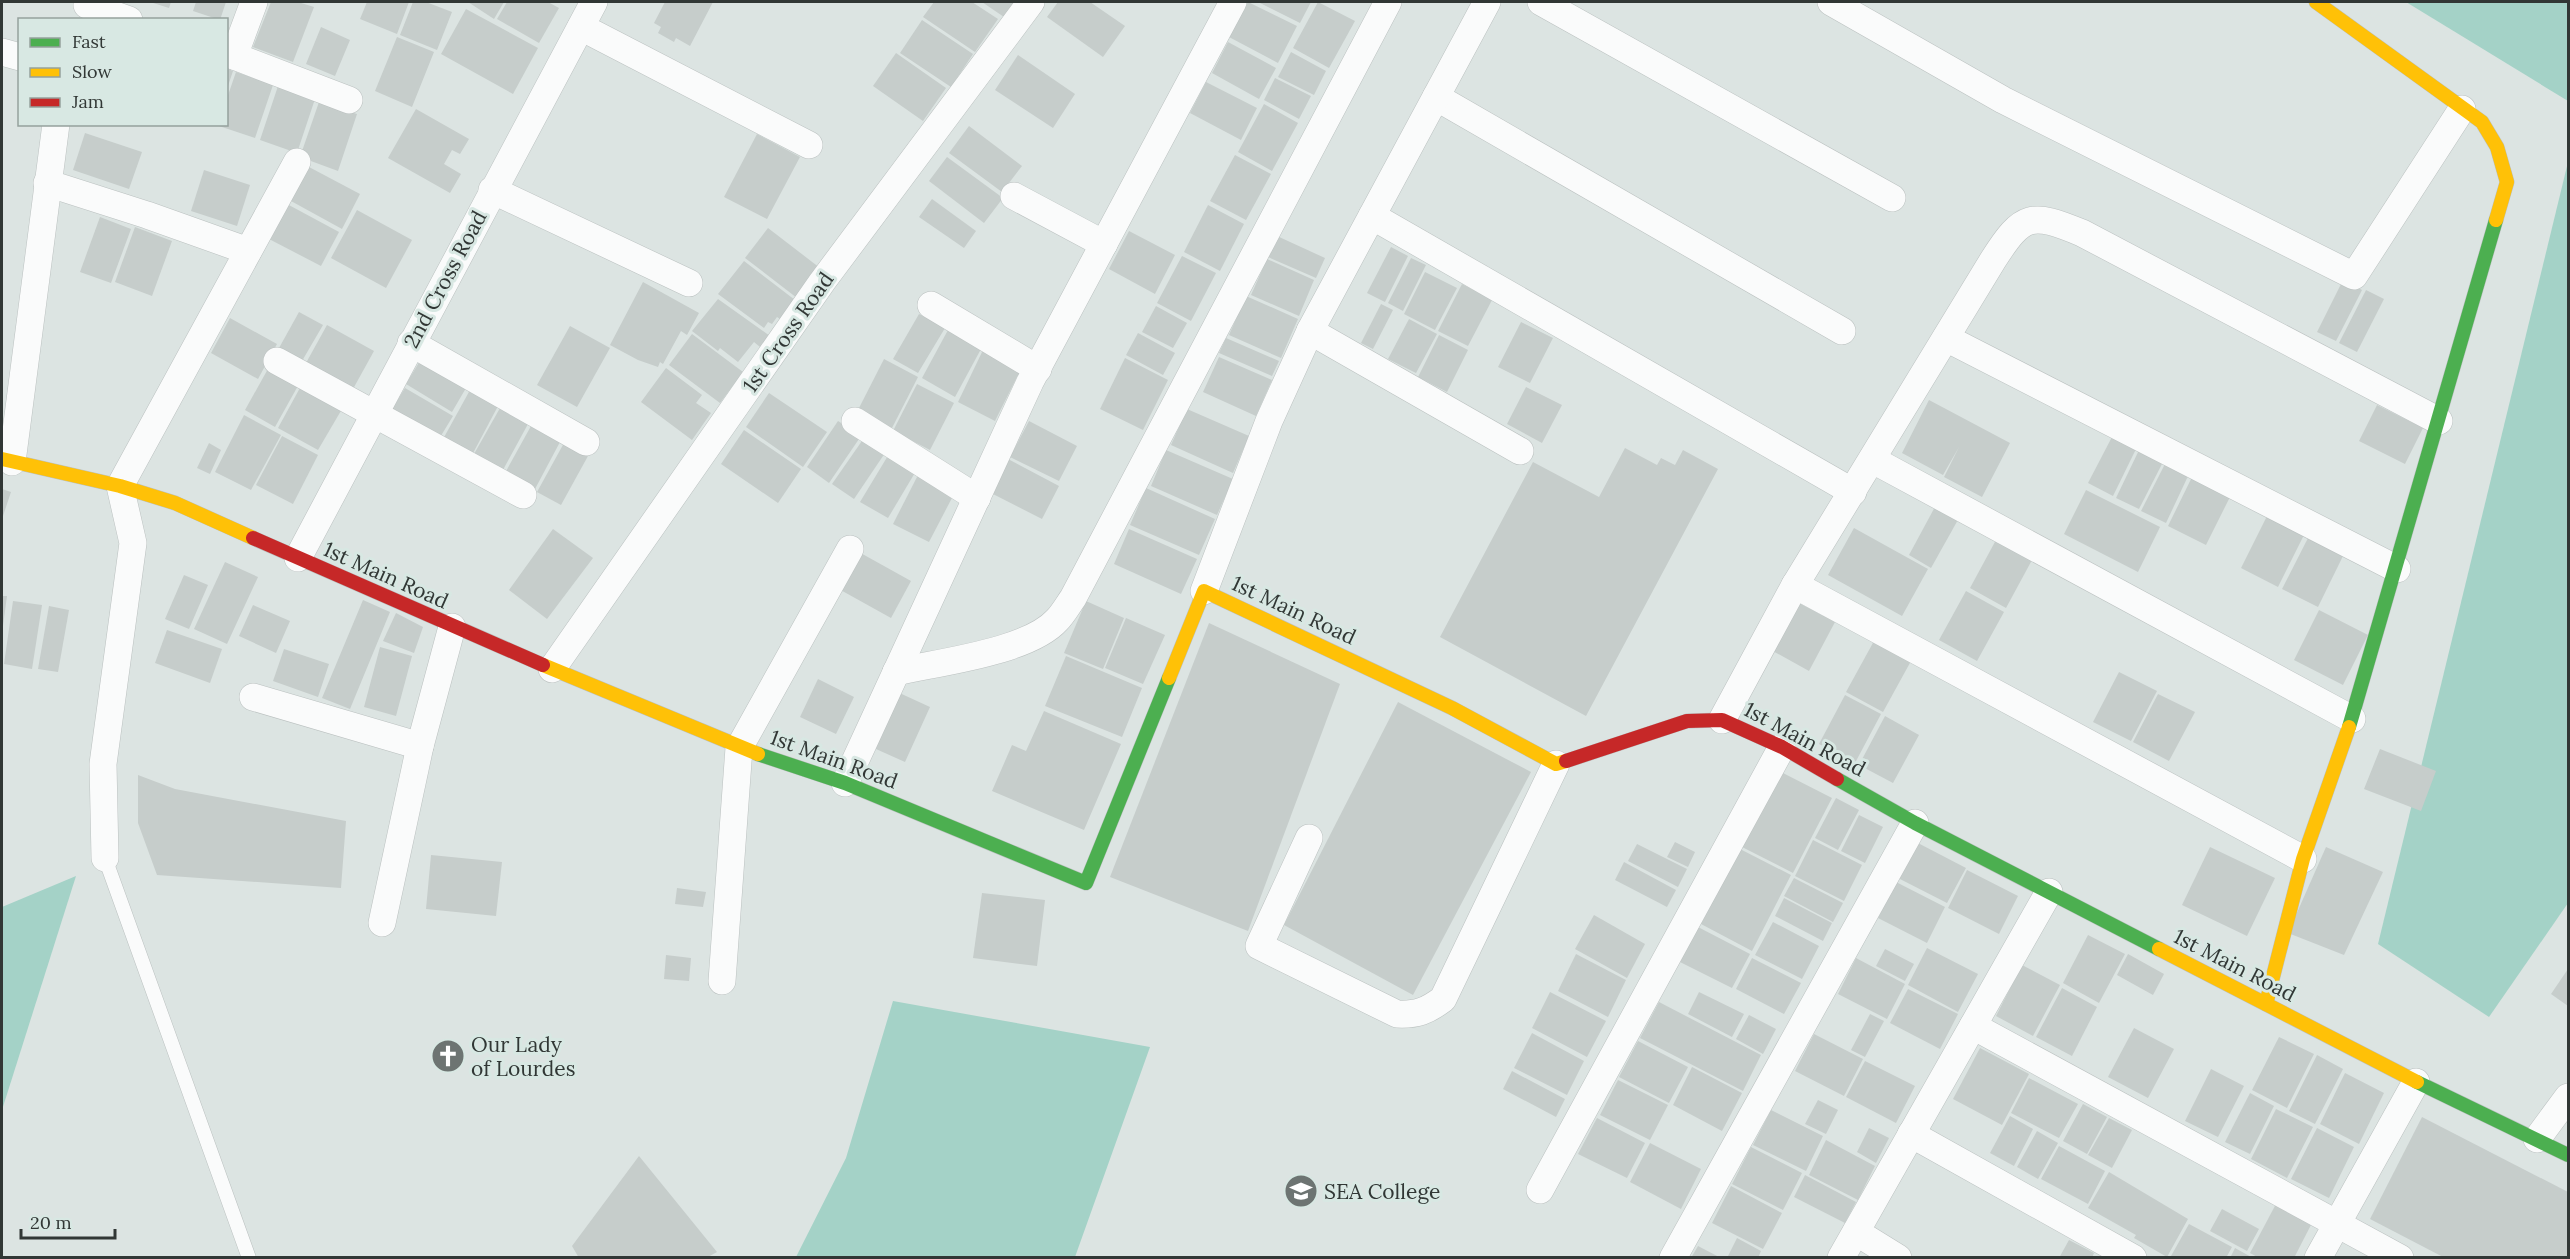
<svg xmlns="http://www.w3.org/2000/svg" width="2570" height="1259" font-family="Lora,serif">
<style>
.green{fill:#a4d2c7}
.building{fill:#c6cdcb}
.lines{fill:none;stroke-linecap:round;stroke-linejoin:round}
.lane-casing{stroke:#bbc1c0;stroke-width:15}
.street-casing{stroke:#bbc1c0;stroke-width:28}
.fast-casing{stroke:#bbc1c0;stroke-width:15}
.slow-casing{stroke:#bbc1c0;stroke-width:15}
.jam-casing{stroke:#bbc1c0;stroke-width:15}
.lane{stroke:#fafbfb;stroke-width:14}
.street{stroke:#fafbfb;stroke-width:27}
.fast{stroke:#4caf50;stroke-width:14}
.slow{stroke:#ffc107;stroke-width:14}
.jam{stroke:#c62828;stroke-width:14}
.labels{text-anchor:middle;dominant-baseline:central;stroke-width:6;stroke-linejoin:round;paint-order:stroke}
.street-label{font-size:21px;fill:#313735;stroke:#d8e8e3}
.poi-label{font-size:21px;fill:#313735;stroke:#d8e8e3;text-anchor:start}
</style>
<rect width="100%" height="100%" fill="#dce4e2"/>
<g class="green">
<polygon points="2406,2 2568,2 2568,101"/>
<polygon points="2568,162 2568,903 2489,1017 2378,944"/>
<polygon points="76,876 2,1110 2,907"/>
<polygon points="893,1001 1150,1047 1075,1257 796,1257 846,1158"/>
</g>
<g class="building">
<polygon points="150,2 171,2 169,8"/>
<polygon points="196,2 226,2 220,20 193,11"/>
<polygon points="271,2 298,2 314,7 293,62 253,47"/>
<polygon points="367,2 409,2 397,34 360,19"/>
<polygon points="413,2 426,2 452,12 437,50 400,35"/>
<polygon points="468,2 504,2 494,19"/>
<polygon points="507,2 548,2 559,8 539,43 497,19"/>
<polygon points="665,2 713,2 690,46 676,38 674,42 658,33 661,27 654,23"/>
<polygon points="934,2 972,2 998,19 975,52 923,17"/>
<polygon points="982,2 1015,2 1004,17"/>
<polygon points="1058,2 1090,2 1125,26 1103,57 1047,17"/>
<polygon points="1248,2 1297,26 1278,63 1229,37"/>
<polygon points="1258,2 1311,2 1300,23"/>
<polygon points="1318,2 1355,21 1329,68 1293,48"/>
<polygon points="466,9 538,48 513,94 441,54"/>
<polygon points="922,20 973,54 951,87 900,53"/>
<polygon points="321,27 350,40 335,76 306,64"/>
<polygon points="397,37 434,52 412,107 375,91"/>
<polygon points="1228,42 1276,68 1259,99 1212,73"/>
<polygon points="1291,52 1326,71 1314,95 1278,77"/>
<polygon points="896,53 946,88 923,121 873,86"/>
<polygon points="1018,55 1075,94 1053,128 995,90"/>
<polygon points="226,68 233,71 227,89 226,89"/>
<polygon points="236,72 273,85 255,138 216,125 226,124 226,101"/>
<polygon points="1275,78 1311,96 1299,119 1264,100"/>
<polygon points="1206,82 1257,108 1241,140 1190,113"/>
<polygon points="278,86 315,99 297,153 260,140"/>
<polygon points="319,102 357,114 338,171 300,157"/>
<polygon points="1264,104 1298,123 1272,171 1238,152"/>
<polygon points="416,109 469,139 460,154 452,150 444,164 461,174 450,193 388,158"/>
<polygon points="969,126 1022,166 1002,192 949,153"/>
<polygon points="85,133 142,152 129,189 73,170"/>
<polygon points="757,134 800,157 767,219 724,197"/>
<polygon points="1235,155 1271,174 1246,220 1210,201"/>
<polygon points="947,157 1003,198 984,223 929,181"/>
<polygon points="309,167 360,194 342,229 291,201"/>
<polygon points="204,170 250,185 237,226 191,211"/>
<polygon points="932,199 976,231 964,248 919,217"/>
<polygon points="287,204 339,232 321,266 269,239"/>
<polygon points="1208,205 1244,224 1220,271 1184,252"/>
<polygon points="357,210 412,240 386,288 331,258"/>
<polygon points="100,217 131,229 111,283 80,272"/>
<polygon points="135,227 172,241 152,296 115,282"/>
<polygon points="768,228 820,268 797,298 745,258"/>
<polygon points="1129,231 1175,255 1155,294 1109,269"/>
<polygon points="1277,236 1325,258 1316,278 1268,257"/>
<polygon points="1391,247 1408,256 1385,302 1367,293"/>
<polygon points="1182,256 1216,273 1191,321 1157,303"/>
<polygon points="1411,258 1426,265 1403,311 1388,303"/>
<polygon points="1267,259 1314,280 1299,316 1251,295"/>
<polygon points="744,261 795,300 780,319 777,317 772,324 768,322 764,328 718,294"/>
<polygon points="1425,272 1457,288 1435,330 1404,314"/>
<polygon points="2343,280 2362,290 2336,341 2317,332"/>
<polygon points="643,282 699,313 687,335 681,331 663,364 660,362 658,367 638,360 610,345"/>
<polygon points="1462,284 1492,300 1468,346 1438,331"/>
<polygon points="2366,290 2384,299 2357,352 2339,343"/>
<polygon points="1246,296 1298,319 1281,358 1229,335"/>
<polygon points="718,299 770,336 760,347 754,342 738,362 720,348 718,351 692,331"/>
<polygon points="1381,304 1393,310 1373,349 1361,343"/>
<polygon points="1156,306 1187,323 1173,348 1142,332"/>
<polygon points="299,312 323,325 302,361 279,348"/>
<polygon points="919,314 945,328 918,373 893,359"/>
<polygon points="230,318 277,344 258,379 211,353"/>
<polygon points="1409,319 1437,334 1416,373 1388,359"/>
<polygon points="1521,322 1553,338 1530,383 1498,367"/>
<polygon points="327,325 374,351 353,389 306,363"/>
<polygon points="570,326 610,348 577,407 537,385"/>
<polygon points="948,330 981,349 955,397 922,378"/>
<polygon points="1138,333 1175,353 1163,375 1126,355"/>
<polygon points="692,334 743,372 720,403 669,365"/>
<polygon points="1439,335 1468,350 1447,392 1418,377"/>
<polygon points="1226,338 1279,361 1272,376 1219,353"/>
<polygon points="983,350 1021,369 995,421 958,402"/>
<polygon points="1219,357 1272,380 1256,416 1203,392"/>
<polygon points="1125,358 1168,380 1143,430 1100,409"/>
<polygon points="884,359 918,377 892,428 858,410"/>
<polygon points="420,361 466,388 452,412 406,384"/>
<polygon points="269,367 299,384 275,427 245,410"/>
<polygon points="666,368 702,395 696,403 711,413 692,440 641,402"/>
<polygon points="917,384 954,403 930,450 893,431"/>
<polygon points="301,386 342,409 318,450 278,428"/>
<polygon points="1526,387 1562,405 1542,443 1507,424"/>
<polygon points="405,388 453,416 439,439 391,411"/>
<polygon points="470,390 498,406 471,457 442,441"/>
<polygon points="769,393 827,432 803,467 746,427"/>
<polygon points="1929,400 2010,443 1982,497 1944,477 1959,447 1943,475 1902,453"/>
<polygon points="2377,405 2423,428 2405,464 2359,441"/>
<polygon points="500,408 528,424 503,470 474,454"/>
<polygon points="1187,409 1249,436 1233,473 1171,445"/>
<polygon points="244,415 281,435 251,490 215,472"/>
<polygon points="838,421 861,436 829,483 807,467"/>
<polygon points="1029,421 1077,446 1059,481 1010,457"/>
<polygon points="531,426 560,442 535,489 505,473"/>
<polygon points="744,430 801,469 778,503 721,464"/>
<polygon points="2113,435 2137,447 2113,496 2088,483"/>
<polygon points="282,436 318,455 293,504 256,485"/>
<polygon points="864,438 885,453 854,499 832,484"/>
<polygon points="209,443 221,450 210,474 197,468"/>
<polygon points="564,443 588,456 561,505 537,492"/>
<polygon points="1625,448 1657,465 1661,458 1675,465 1683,450 1718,469 1586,716 1440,637 1533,462 1599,497"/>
<polygon points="2140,448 2164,460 2139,509 2116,498"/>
<polygon points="1166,450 1233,479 1217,515 1151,486"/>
<polygon points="889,454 916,471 888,518 860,502"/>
<polygon points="1008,459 1059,486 1042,519 991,493"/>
<polygon points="2166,462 2189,474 2166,523 2141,511"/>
<polygon points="2194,473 2232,493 2206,545 2168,526"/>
<polygon points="918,475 954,494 929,542 893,524"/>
<polygon points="1146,488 1215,519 1199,555 1130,525"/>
<polygon points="2,489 11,492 2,519"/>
<polygon points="2086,490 2160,527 2138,572 2064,534"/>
<polygon points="1936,505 1959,518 1931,568 1909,555"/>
<polygon points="2267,516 2304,535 2278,587 2241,568"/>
<polygon points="1854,528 1928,569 1902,616 1828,575"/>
<polygon points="553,529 593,558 547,619 509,590"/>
<polygon points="1129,529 1197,559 1181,594 1114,564"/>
<polygon points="2308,538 2343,556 2318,607 2282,589"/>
<polygon points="1996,540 2032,560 2006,608 1970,588"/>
<polygon points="857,551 911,581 891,618 837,588"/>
<polygon points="225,562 258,577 227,644 194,629"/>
<polygon points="184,575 208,585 189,629 165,619"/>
<polygon points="1966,591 2004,612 1977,661 1939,640"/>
<polygon points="2,596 7,596 3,626 2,626"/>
<polygon points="363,600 390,612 350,709 322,698"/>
<polygon points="13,601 42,605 32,669 4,664"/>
<polygon points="1086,601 1124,618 1103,669 1064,653"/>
<polygon points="1797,602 1835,622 1809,671 1771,650"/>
<polygon points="253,605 290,621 276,653 239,636"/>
<polygon points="49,606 69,610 58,672 38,669"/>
<polygon points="2319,610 2368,635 2343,685 2294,660"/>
<polygon points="396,613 423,627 414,653 383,641"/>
<polygon points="1126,618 1165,635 1143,684 1105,668"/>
<polygon points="1209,623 1340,684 1248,931 1110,877"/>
<polygon points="167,630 222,649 210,683 155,663"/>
<polygon points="1874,641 1911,661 1883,712 1846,692"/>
<polygon points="380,647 412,656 396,716 364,707"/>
<polygon points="284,649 329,664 318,697 273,681"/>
<polygon points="1066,656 1142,688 1122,737 1045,706"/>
<polygon points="2119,672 2157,691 2131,741 2093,722"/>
<polygon points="818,679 854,697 836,734 800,717"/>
<polygon points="893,690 930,707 905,762 867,745"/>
<polygon points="2158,694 2195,712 2169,761 2133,742"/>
<polygon points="1845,695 1881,714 1855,763 1819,744"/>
<polygon points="1398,702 1531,772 1413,995 1284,925"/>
<polygon points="1044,711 1121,744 1084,830 992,791 1012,745 1026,751"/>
<polygon points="1885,716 1919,735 1893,783 1859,765"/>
<polygon points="2380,749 2436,771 2421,811 2364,789"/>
<polygon points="1781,772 1832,798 1793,873 1742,847"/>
<polygon points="138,775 175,789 346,821 341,888 157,875 138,823"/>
<polygon points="1836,798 1859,810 1838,850 1815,838"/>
<polygon points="1859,815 1883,827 1865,863 1841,851"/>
<polygon points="1813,840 1862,865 1844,901 1795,876"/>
<polygon points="1675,842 1695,852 1688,867 1667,857"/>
<polygon points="1916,842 1966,868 1947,903 1898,878"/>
<polygon points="1637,844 1687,869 1678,887 1628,861"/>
<polygon points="2210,847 2275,878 2247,936 2182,905"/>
<polygon points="2326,847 2383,872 2344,955 2288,933"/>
<polygon points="1740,849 1791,875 1752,951 1701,924"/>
<polygon points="431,855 502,862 496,916 426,909"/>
<polygon points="1624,862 1676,890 1667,907 1615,880"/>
<polygon points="1967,870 2018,896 1999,934 1948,908"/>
<polygon points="1794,878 1843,903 1833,922 1784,896"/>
<polygon points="1896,882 1945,907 1927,943 1878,918"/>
<polygon points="677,888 706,892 703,907 675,904"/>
<polygon points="982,893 1045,900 1037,966 973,958"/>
<polygon points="1784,898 1832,923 1823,941 1775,916"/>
<polygon points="1594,915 1645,944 1627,978 1575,949"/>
<polygon points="1773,922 1819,946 1802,979 1755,955"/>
<polygon points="1698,927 1750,954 1732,988 1680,962"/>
<polygon points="2088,935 2125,954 2099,1003 2063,983"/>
<polygon points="1927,948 1978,974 1958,1012 1908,985"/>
<polygon points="1885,949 1914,964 1905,981 1876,966"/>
<polygon points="1576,954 1626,980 1608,1017 1558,991"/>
<polygon points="2128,954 2164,974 2153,995 2117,975"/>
<polygon points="666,955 691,958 689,981 664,979"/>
<polygon points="1752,958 1801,983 1784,1014 1736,989"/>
<polygon points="1856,958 1905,984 1887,1019 1838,994"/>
<polygon points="2022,965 2060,985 2033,1036 1996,1016"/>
<polygon points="2568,969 2568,1006 2551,994"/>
<polygon points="2062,988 2097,1007 2072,1056 2036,1037"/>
<polygon points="1908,989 1958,1014 1940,1049 1890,1023"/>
<polygon points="1550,992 1606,1021 1587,1057 1532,1028"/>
<polygon points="1699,992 1744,1014 1732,1037 1688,1014"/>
<polygon points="1659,1002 1761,1055 1743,1091 1640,1038"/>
<polygon points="1870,1014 1884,1021 1865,1057 1851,1050"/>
<polygon points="1749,1015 1776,1029 1763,1054 1736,1039"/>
<polygon points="2134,1028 2174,1049 2148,1098 2108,1077"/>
<polygon points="1532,1033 1584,1061 1567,1095 1514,1068"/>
<polygon points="1814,1034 1863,1059 1844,1096 1795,1071"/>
<polygon points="2279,1037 2314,1054 2287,1108 2252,1090"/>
<polygon points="1638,1041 1688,1067 1669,1103 1619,1077"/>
<polygon points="1980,1048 2029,1074 2002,1125 1953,1099"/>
<polygon points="2317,1055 2343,1069 2315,1124 2289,1111"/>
<polygon points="1865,1061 1915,1086 1896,1123 1846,1097"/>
<polygon points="1692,1067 1742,1093 1722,1131 1673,1105"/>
<polygon points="2211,1069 2244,1086 2218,1137 2185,1121"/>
<polygon points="1512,1071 1565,1099 1556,1117 1503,1089"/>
<polygon points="2345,1073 2384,1093 2359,1144 2320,1124"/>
<polygon points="2029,1078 2078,1104 2059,1138 2011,1113"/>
<polygon points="1618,1080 1668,1105 1650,1140 1600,1115"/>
<polygon points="2250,1093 2274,1106 2250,1154 2225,1142"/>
<polygon points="1818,1100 1838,1110 1826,1134 1805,1124"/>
<polygon points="2083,1104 2107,1117 2087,1154 2063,1141"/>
<polygon points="2276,1109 2313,1127 2287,1178 2251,1159"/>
<polygon points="1771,1110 1823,1136 1806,1171 1753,1145"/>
<polygon points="2010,1116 2033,1129 2014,1166 1990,1153"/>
<polygon points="2422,1117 2568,1192 2568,1258 2445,1258 2370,1219"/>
<polygon points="1597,1118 1645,1143 1627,1178 1578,1154"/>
<polygon points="2109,1118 2132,1130 2112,1168 2088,1155"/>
<polygon points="1869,1128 1889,1138 1876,1163 1857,1152"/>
<polygon points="2317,1128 2354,1147 2329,1198 2291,1179"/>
<polygon points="2037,1131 2058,1143 2038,1179 2017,1167"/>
<polygon points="1826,1140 1875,1166 1858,1200 1809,1175"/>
<polygon points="1650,1143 1701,1169 1681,1209 1630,1182"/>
<polygon points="2059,1146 2105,1171 2088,1204 2041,1179"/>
<polygon points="1751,1147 1802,1173 1783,1210 1732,1184"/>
<polygon points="639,1156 717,1252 706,1258 579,1258 572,1246"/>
<polygon points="2109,1172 2188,1219 2167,1257 2134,1238 2136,1235 2088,1208"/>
<polygon points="1805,1175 1856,1202 1845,1223 1794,1197"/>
<polygon points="1731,1186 1782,1213 1763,1249 1712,1223"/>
<polygon points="2277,1202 2313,1221 2294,1258 2259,1258 2250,1253"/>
<polygon points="2222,1209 2259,1229 2247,1251 2210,1231"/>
<polygon points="2189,1224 2232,1247 2226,1258 2171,1256"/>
<polygon points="1737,1238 1761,1251 1758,1258 1727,1258"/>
<polygon points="2069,1240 2094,1253 2092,1258 2059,1258"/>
<polygon points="1698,1246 1721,1258 1691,1258"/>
<polygon points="2235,1248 2253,1258 2230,1258"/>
</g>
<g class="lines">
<g class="lane-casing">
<polyline id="lane" points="105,858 249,1258"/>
</g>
<g class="street-casing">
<g id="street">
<polyline points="1541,2 1892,198"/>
<polyline points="1831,2 2003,100 2354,276 2462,109"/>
<polyline points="87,5 129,20"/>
<polyline points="581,27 809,145"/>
<polyline points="2,52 20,57"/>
<polyline points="226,53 349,100"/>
<polyline points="234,56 254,2"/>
<polyline points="1436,97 1842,331"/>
<polyline points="47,183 147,215 248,251"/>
<polyline points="492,190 689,283"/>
<polyline points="1014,196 1104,244"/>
<polyline points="1372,216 1853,492"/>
<polyline points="931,305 1038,369"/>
<polyline points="1310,331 1520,451"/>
<polyline points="1946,338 2397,569"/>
<polyline points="411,343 586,442"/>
<polyline points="277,361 523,495"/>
<polyline points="855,421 977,498"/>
<polyline points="1873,460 2352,719"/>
<polyline points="12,462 56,124"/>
<polyline points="298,558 594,2"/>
<polyline points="1795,585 2303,859"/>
<polyline points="1204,591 1269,421 1310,331 1487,2"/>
<polyline points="552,669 822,282 1031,2"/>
<path d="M896 672C939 662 1028 652 1057 620 1063 614 1068 605 1073 598L1388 2"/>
<polyline points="253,697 420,746"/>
<path d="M1722 720 1795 585 1993 260C2023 213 2031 212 2082 233L2439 421"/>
<polyline points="845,783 1030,382 1233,2"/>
<path d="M1309 838 1259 946 1397 1014C1417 1015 1427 1011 1443 999L1556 764"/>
<polyline points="105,858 103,764 133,543 120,486 297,162"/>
<polyline points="382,923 420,746 452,627"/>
<polyline points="722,981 739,748 850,549"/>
<polyline points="1973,1026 2400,1258"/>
<polyline points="1911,1134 2133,1258"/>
<polyline points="2537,1139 2568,1097"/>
<polyline points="1540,1190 1782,747"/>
<polyline points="1856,1232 1898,1258"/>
<polyline points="1673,1258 1915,823"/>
<polyline points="1841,1258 2049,892"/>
<polyline points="2318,1258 2416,1082"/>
</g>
</g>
<g class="fast-casing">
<g id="fast">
<polyline points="2349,727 2496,220"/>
<polyline points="758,754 845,783 1086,883 1169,678"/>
<polyline points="1837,779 1915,823 2159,949"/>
<polyline points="2417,1082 2568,1155"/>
</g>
</g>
<g class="slow-casing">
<g id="slow">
<polyline points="2316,2 2482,122 2497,147 2507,182 2496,220"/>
<polyline points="2,459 120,486 175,503 253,538"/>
<polyline points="543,665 758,754"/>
<polyline points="1169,678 1204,591 1452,708 1556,764 1566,761"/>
<polyline points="2159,949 2417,1082"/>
<polyline points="2266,1004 2303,859 2349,727"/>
</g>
</g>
<g class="jam-casing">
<g id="jam">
<polyline points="253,538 543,665"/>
<polyline points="1566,761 1687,721 1722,720 1782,747 1837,779"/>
</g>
</g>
<use href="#lane" class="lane"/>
<use href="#street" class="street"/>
<use href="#fast" class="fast"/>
<use href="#slow" class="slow"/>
<use href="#jam" class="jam"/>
</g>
<defs>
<g id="church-disc" transform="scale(1.725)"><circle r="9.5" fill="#6d7472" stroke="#d8e8e3"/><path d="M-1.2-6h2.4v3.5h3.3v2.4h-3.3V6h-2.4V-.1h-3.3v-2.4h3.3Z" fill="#fff"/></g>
<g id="university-disc" transform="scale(1.725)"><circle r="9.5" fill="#6d7472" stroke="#d8e8e3"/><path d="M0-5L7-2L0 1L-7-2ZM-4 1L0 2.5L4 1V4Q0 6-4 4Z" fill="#fff"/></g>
</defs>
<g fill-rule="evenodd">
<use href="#church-disc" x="448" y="1056"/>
<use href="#university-disc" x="1301" y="1191"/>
</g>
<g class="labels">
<g class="street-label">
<text transform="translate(445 279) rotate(-62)">2nd Cross Road</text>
<text transform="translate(788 332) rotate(-55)">1st Cross Road</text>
<text transform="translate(386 575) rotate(24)">1st Main Road</text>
<text transform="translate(1294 610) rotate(25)">1st Main Road</text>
<text transform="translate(1805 739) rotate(28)">1st Main Road</text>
<text transform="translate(834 759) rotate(20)">1st Main Road</text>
<text transform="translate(2235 965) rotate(27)">1st Main Road</text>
</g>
<g class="poi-label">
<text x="471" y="1044">Our Lady<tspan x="471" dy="24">of Lourdes</tspan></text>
<text x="1324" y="1191">SEA College</text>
</g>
</g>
<rect width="2570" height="1259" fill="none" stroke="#313735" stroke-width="6"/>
<rect x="18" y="18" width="210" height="108" fill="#d8e8e3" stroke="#95a19d" stroke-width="1.5"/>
<rect x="30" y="38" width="30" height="9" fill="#4caf50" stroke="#95a19d" stroke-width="1.5"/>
<text x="72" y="48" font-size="18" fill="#313735">Fast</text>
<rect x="30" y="68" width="30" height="9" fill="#ffc107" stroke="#95a19d" stroke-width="1.5"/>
<text x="72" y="78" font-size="18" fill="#313735">Slow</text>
<rect x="30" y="98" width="30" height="9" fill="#c62828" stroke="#95a19d" stroke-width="1.5"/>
<text x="72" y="108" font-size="18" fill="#313735">Jam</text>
<path d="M21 1229v9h94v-9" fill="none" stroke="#313735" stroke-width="3"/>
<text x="30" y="1229" font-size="18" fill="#313735" stroke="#d8e8e3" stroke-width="4.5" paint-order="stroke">20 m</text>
</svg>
